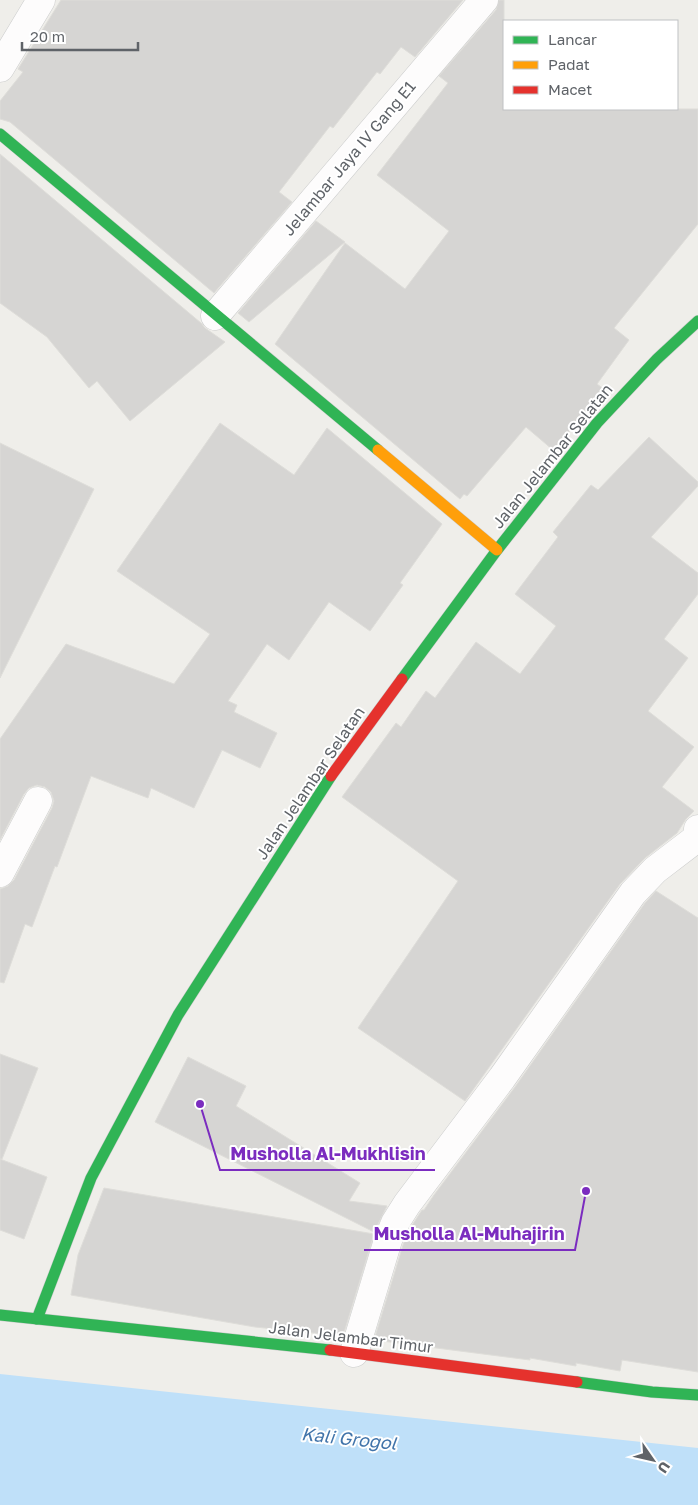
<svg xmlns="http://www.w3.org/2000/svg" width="698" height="1505" font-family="'Golos Text',sans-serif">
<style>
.water{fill:#bfe0f9}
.building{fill:#d6d5d3;stroke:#deddd9}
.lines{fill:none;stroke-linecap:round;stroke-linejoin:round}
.street-casing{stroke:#cbcccc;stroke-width:29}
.fast-casing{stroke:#cacacb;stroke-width:12}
.slow-casing{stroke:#cacacb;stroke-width:12}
.jam-casing{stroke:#cacacb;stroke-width:12}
.street{stroke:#fdfcfc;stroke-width:28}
.fast{stroke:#30b455;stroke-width:11}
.slow{stroke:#ff9f0a;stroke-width:11}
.jam{stroke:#e5322d;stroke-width:11}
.labels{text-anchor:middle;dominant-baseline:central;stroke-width:4;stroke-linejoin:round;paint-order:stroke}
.street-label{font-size:16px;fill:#5f6368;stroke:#fff}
.water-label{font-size:18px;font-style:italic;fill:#4174aa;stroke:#fff}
.leader{fill:none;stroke:#7b2cbf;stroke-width:2}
.callout-dot{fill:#7b2cbf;stroke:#fff;stroke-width:2}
.callout-label{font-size:18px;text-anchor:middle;font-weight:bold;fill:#7b2cbf;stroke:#fff;stroke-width:4;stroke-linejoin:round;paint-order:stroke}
</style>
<rect width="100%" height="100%" fill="#efeeea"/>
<polygon class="water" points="0,1374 698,1448 698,1505 0,1505"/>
<g class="building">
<polygon points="61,0 463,0 415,57 401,47 380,74 377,72 333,128 330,126 279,192 292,202 214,293 10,122 0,119 0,101 23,72 18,69"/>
<polygon points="499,0 504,0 504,109 698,109 698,224 614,328 629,340 597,384 605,390 553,450 526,427 467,496 464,494 460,499 275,344 345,243 405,289 449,231 377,175 448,83 439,76 496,10"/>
<polygon points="0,154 201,323 205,328 225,342 130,421 97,381 89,388 47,337 0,303"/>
<polygon points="316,221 345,242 249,322 238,313"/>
<polygon points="220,423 294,475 327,428 442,524 400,583 403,585 370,631 329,602 289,660 267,644 228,701 237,705 234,712 277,733 260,768 222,750 194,808 151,788 148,798 91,776 57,867 55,866 32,927 25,924 4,983 0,982 0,889 8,886 14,880 52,808 54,801 51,792 45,787 37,785 29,788 24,794 0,840 0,739 66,644 174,684 210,634 117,571"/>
<polygon points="649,437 698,482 698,486 651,537 698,573 698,594 664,639 688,658 648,711 694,747 662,787 694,811 686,819 677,833 645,858 620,884 465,1101 358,1028 458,881 342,797 396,723 401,727 426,691 435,698 476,642 520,674 556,626 515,594 558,537 553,532 591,485 598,490"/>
<polygon points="0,443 94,489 0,678"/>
<polygon points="656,891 698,918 698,1372 622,1360 620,1371 576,1363 576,1366 530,1358 530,1360 374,1340 403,1245 409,1230 420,1213 422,1210 424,1210 434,1195 515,1087 645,903"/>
<polygon points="0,1054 38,1068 2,1159 0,1159"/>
<polygon points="188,1057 246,1086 236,1106 360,1183 349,1201 387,1206 374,1232 155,1122"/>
<polygon points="0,1159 47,1177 24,1239 0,1230"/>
<polygon points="104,1188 374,1234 343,1336 255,1327 71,1295 78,1255"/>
</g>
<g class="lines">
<g class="street-casing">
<g id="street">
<polyline points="0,68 41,0"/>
<polyline points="215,316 484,0"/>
<polyline points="0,873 38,801"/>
<polyline points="354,1353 388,1240 395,1223 407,1204 502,1078 633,893 655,870 697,838 698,829"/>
</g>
</g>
<g class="fast-casing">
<g id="fast">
<polyline points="0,134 378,450"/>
<polyline points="402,679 497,550 597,423 657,359 698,321"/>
<polyline points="0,1315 330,1350"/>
<polyline points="37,1319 91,1178 178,1015 331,776"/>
<polyline points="577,1382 652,1392 698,1395"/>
</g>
</g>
<g class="slow-casing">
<polyline id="slow" points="378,450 497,550"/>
</g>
<g class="jam-casing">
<g id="jam">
<polyline points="331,776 402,679"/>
<polyline points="330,1350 577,1382"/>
</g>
</g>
<use href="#street" class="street"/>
<use href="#fast" class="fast"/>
<use href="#slow" class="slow"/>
<use href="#jam" class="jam"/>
</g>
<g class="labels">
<g class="street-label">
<text transform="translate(349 158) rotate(-50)">Jelambar Jaya IV Gang E1</text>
<text transform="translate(552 456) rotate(-51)">Jalan Jelambar Selatan</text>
<text transform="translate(310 783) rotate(-56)">Jalan Jelambar Selatan</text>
<text transform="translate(351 1337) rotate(7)">Jalan Jelambar Timur</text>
</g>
<g class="water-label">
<text transform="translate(349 1438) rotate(6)">Kali Grogol</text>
</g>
</g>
<path class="leader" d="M200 1104L220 1170H435M586 1191L575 1250H364"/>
<g class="callout-dot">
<circle cx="200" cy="1104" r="5"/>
<circle cx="586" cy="1191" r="5"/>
</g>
<g class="callout-label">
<text x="328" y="1160">Musholla Al-Mukhlisin</text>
<text x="469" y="1240">Musholla Al-Muhajirin</text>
</g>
<rect x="503" y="20" width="175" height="90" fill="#ffffff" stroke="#bfc1c3"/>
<rect x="513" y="36" width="25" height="8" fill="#30b455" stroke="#bfc1c3"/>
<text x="548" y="45" font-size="15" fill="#5f6368">Lancar</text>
<rect x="513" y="61" width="25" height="8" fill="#ff9f0a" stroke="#bfc1c3"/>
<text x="548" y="70" font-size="15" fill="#5f6368">Padat</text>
<rect x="513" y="86" width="25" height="8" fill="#e5322d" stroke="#bfc1c3"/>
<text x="548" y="95" font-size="15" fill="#5f6368">Macet</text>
<g transform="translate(653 1460) rotate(124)" stroke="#ffffff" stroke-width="4" paint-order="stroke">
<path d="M0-4L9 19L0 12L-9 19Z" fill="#5f6368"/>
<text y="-8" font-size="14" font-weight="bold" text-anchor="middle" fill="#5f6368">U</text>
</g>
<path d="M22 42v8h116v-8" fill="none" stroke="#5f6368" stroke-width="2.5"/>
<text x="30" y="42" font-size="15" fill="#5f6368" stroke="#ffffff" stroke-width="4" paint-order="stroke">20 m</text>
</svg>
